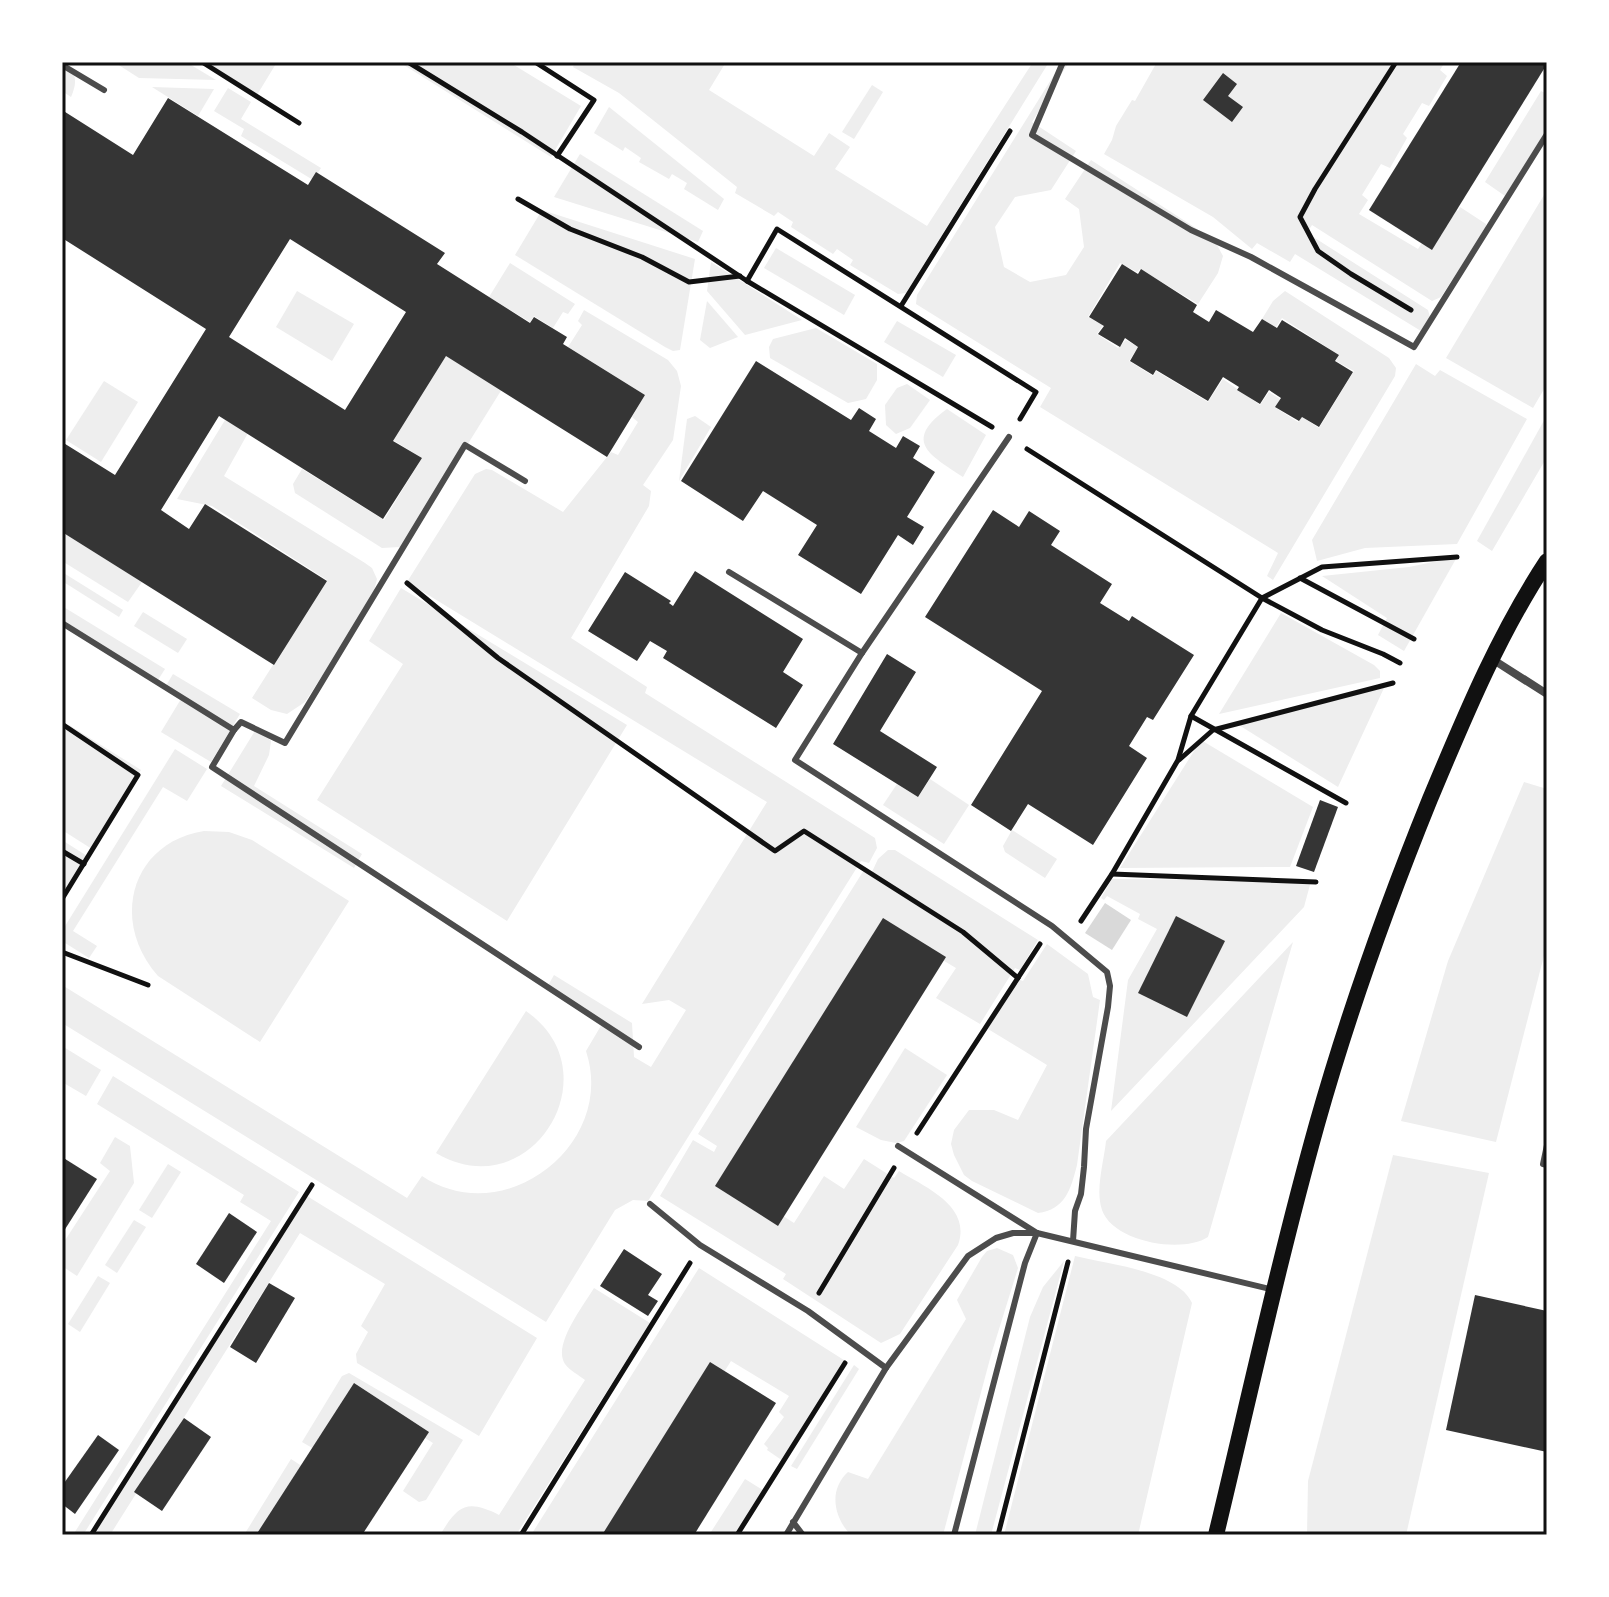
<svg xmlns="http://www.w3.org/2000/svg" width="1609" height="1597" font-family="Arial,sans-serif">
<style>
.green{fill:#eee}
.water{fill:#d9d9d9}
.building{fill:#353535;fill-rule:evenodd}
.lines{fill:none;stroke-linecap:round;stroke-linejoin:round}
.path{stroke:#111;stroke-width:5}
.service{stroke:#4c4c4c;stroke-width:6}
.minor{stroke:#4c4c4c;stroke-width:8}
.secondary{stroke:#111;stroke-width:16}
.neatline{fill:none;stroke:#111;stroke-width:3}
</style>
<rect width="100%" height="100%" fill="#fff"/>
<g class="green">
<path d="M62 62 66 63C77 74 77 83 71 97L62 91Z"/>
<polygon points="114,62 186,62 216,80 139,78"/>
<polygon points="203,62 277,62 257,95"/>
<polygon points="399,62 509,62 581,106 551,157"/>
<polygon points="575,62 726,62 709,90 814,156 829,133 850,147 835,169 927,226 1033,62 1049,62 906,293 898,294 850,265 853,260 837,249 833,254 791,227 793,222 778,212 774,216 735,193 737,187 619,93 573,67"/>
<polygon points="1062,62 1069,62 1032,122 1076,151 1051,190 1015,197 995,227 1004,267 1030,282 1066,275 1084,247 1079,209 1065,199 1091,160 1205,234 1217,245 1223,256 1218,273 1198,304 1140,269 1137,272 1120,263 1088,317 1103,325 1097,334 1118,348 1126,340 1138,347 1129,361 1153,376 1156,371 1208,402 1223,379 1260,405 1269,392 1280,399 1276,408 1298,422 1302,417 1319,428 1354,371 1336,361 1339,355 1282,318 1276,327 1262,319 1273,301 1285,291 1389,358 1396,368 1395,376 1273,580 1267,576 1278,553 1040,407 1051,388 916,304 917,295"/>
<polygon points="1157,62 1445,62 1440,70 1447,76 1429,106 1422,103 1403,134 1407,138 1390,168 1381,164 1362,195 1368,200 1359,214 1418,249 1427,235 1453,207 1458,211 1460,207 1486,224 1486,228 1441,297 1432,301 1312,225 1307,233 1428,310 1430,317 1421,331 1295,254 1290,262 1257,243 1252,249 1213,217 1104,154 1112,140 1116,126 1132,100 1135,101"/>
<polygon points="872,85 883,92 854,139 842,132"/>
<polygon points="152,87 214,89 198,116"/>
<polygon points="228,88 251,102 241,119 321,168 313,180 241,136 244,129 214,111"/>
<polygon points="1541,91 1547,94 1547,129 1505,196 1485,182"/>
<polygon points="609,107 724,199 718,210 684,189 687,183 672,174 669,179 639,162 641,158 625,147 623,151 594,133"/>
<polygon points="580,154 703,231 698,242 554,197"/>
<polygon points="1547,190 1547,384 1533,408 1446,358"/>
<polygon points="542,210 695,259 680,350 673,351 665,347 515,255"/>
<polygon points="776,248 855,295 844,315 764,268"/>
<polygon points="711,262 802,320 745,335 707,291"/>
<polygon points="510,263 575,304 568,314 563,312 553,328 534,316 530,322 489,297"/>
<polygon points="297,291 354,324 332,361 276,327"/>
<polygon points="707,301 738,337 710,348 700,340"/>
<path d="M584 310 668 360 677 371 681 386 673 440 643 485 651 491 649 506 571 638 647 687 645 693 875 838 877 848 869 863 861 861 648 1201 633 1200 615 1210 546 1322 62 1023V985L407 1198 422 1176C504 1231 617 1145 586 1051L602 1024 546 989 554 975 632 1023 634 1057 651 1067 686 1010 669 1000 642 1004 767 802 407 582 475 474 486 469 492 470 563 512 611 452 618 455 638 422 632 417 645 395 568 347 582 325 578 321Z"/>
<polygon points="897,321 956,355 943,377 884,342"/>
<polygon points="816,328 877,364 877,380 866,399 848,403 770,358 769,347 773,339"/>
<polygon points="447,354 502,389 410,537 400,547 382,548 295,493 293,484 302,469 384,520 422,458 393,440"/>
<polygon points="1416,364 1435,376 1440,370 1527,419 1457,544 1365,548 1317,561 1312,540"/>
<polygon points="104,381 138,402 101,462 66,440"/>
<polygon points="907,384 930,400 910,428 896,434 886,425 885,405 897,388"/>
<path d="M947 409 986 435 963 477C932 456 901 442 947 409Z"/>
<polygon points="1547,415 1547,457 1492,551 1477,541"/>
<polygon points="695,416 711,427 679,481 687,419"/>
<polygon points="225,420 248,433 224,476 365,563 372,568 377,579 372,599 305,702 287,714 271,710 252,698 327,580 212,506 177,499"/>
<polygon points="62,532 142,582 128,602 62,561"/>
<polygon points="1457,557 1404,651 1378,635 1387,618 1322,576 1409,567"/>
<polygon points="62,572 123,610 119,617 62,581"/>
<polygon points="401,588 627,725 507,921 317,800 403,664 369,641"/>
<polygon points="62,606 165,669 156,683 62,624"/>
<polygon points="143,612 187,639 178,653 134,626"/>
<polygon points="1281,613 1374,665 1380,671 1380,678 1219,714"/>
<polygon points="173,674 240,714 211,762 161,732 181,699 164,689"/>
<polygon points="1384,688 1338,787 1234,722"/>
<polygon points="69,725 141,770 92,849 62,830 62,736"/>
<polygon points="258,726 271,741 269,755 254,786 362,854 354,868 221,786"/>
<polygon points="1201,740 1313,807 1290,867 1120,868"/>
<polygon points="175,749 207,769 187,801 163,787 73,931 97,946 89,958 62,941 62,931"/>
<polygon points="930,779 969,805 944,844 883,805 897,784 918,797"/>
<polygon points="1524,782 1547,789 1547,944 1496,1142 1401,1121 1448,961"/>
<polygon points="1012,830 1057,859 1045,878 1005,852 1003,846"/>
<path d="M204 831 229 832 252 840 349 901 260 1042 158 976C110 922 130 843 204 831Z"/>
<polygon points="62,840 87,856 62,897"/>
<path d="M888 850H895L1038 940 1020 970 1015 968 980 1024 936 998 956 968 890 929 730 1182 794 1223 824 1176 844 1189 864 1159 894 1178 899 1171C925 1187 972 1206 958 1245L900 1334 881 1343 783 1279 786 1274 660 1196 693 1140 714 1152 717 1146 698 1134 864 870 871 874 878 859Z"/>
<polygon points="1112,879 1311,881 1304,907 1111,1111 1128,980 1157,929 1138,919 1140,914 1107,896 1104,900 1101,898"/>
<path d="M1293 942 1208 1237C1182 1254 1113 1242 1102 1210 1095 1190 1104 1161 1106 1141Z"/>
<path d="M1047 944 1088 974 1093 997 1100 1000 1077 1165C1071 1189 1065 1210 1038 1213L972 1181 964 1175 954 1155 951 1144 954 1130 969 1110H994L1018 1120 1047 1065 988 1029 1017 979 1023 981Z"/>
<path d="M526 1011C615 1073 530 1209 436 1153Z"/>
<polygon points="62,1046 101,1070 86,1096 62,1082"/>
<polygon points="905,1048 947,1075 904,1141 896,1143 881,1140 856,1127"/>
<polygon points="113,1076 299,1192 83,1535 73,1535 271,1221 240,1202 244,1195 97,1104"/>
<polygon points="115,1137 130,1146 134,1183 77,1276 62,1266 62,1245 110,1171 100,1163"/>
<polygon points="1393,1155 1489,1173 1406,1535 1307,1535 1308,1481"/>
<polygon points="168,1164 181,1172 152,1218 139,1210"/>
<polygon points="307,1196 537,1338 479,1436 357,1363 356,1354 368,1332 361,1326 385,1284 300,1233 110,1535 94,1535"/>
<polygon points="134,1220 146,1227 117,1273 105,1265"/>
<path d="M997 1248 1013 1255 1018 1268 991 1355 943 1535H851C834 1518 828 1490 848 1472L868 1479 966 1319 957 1300 982 1257 987 1251Z"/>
<path d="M1075 1256C1107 1264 1178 1271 1192 1303L1138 1535H1004Z"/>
<polygon points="1064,1261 991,1535 975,1535 1030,1317 1043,1287"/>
<polygon points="699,1268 847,1362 783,1461 767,1450 768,1448 764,1444 784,1417 779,1412 789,1396 731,1361 621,1535 531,1535"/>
<polygon points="98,1276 110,1283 80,1332 68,1324"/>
<path d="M594 1288 650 1323 516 1535H440C458 1505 467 1499 499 1515L585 1380C579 1375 570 1371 565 1364 552 1345 584 1305 594 1288Z"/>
<polygon points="854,1365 859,1369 797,1469 791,1466"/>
<polygon points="349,1373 463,1440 426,1500 419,1502 403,1491 433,1443 392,1417 326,1456 302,1442 342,1376"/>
<polygon points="291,1459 314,1474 263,1535 244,1535"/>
<polygon points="745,1479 766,1492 739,1535 709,1535"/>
</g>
<polygon class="water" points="1105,903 1131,920 1112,950 1085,933"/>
<g class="building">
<polygon points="1461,62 1547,64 1432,250 1369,210"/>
<polygon points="1223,73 1237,84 1228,96 1243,107 1232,122 1203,100"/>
<path d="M168 98 308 185 316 172 445 253 437 264 530 323 534 317 567 337 563 344 645 395 607 457 446 356 393 441 422 458 383 519 219 416 161 510 189 529 205 504 327 581 274 665 62 532V442L115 475 206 329 62 238V110L133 155ZM290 239 406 312 345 410 229 337Z"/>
<polygon points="1122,264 1138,274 1141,269 1197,305 1193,312 1209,322 1216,310 1253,332 1262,319 1277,328 1282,320 1339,355 1335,361 1353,372 1319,427 1302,417 1299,421 1275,407 1281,398 1269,390 1260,404 1237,390 1239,387 1223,377 1208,401 1156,370 1153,375 1130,361 1138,347 1125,338 1120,347 1098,334 1104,326 1089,317"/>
<polygon points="756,361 851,420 859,408 876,419 869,431 896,448 903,436 920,446 913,458 935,472 907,517 924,527 913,545 898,535 861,594 798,555 817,525 763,491 743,521 681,481"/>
<polygon points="993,510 1019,527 1029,511 1060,531 1051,545 1112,584 1100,603 1129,621 1132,616 1194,655 1153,720 1147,717 1129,746 1147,758 1093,845 1028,804 1011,831 971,805 1042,691 925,617"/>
<polygon points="695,571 803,639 783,672 803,685 776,728 663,658 667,651 650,641 637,661 588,631 625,572 671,601 669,603 673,606"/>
<polygon points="887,654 916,672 880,731 937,767 918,797 833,744"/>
<polygon points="1320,800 1338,807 1314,872 1296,866"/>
<polygon points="1176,916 1225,941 1187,1017 1138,993"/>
<polygon points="883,918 946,957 778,1226 715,1186"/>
<polygon points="62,1157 97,1179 62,1234"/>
<polygon points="229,1213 257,1232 224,1283 196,1264"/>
<polygon points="624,1249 662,1274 648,1295 658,1301 648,1316 600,1286"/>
<polygon points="269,1283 295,1298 256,1363 230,1347"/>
<polygon points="1475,1295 1547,1311 1547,1452 1446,1430"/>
<polygon points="710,1362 776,1403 694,1535 602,1535"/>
<polygon points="354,1383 429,1432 362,1535 256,1535"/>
<polygon points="184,1418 211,1437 162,1511 134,1492"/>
<polygon points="98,1435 119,1450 75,1514 62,1504 62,1486"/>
</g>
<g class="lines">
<g class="path">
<polyline points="202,62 299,123"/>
<polyline points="408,62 522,132 747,281 992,427"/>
<polyline points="535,62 594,100 557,156"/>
<polyline points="1396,62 1315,189 1300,217 1318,251 1351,274 1411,310"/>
<polyline points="518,199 570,229 642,257 689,282 740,276"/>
<polyline points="747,281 777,229 1036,392 1020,419"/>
<polyline points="901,306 1010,131"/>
<polyline points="1027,449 1262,598 1322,630 1383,654 1400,663"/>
<polyline points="1300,578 1414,639"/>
<polyline points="407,583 498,658 775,851 804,831 963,932 1018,978"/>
<polyline points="1191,716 1346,803"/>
<polyline points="62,724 138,775 62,899"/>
<polyline points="1179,760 1213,730 1393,683"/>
<polyline points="62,851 84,864"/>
<polyline points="1112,874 1316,882"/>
<polyline points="1081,921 1112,874 1178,760 1191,716 1262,598 1322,567 1457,557"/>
<polyline points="62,952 148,985"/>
<polyline points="917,1133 1040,944"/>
<polyline points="819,1293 894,1168"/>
<polyline points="91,1535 312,1185"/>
<polyline points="521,1535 690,1263"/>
<polyline points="737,1535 845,1363"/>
<polyline points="998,1535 1068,1262"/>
</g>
<g class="service">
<polyline points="1063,62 1032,135 1191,230 1251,257 1414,347 1547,134"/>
<polyline points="62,65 104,90"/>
<polyline points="1009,437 862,653 795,760 1052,926 1107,972 1110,986 1108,1007 1086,1129 1084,1167 1081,1194 1075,1211 1073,1241"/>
<polyline points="729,572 862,653"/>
<polyline points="62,623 234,730 241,722 285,743 465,445 525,481"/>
<polyline points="234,730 212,767 639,1047"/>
<polyline points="1547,1145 1543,1164 1547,1165"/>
<polyline points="898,1146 1037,1233"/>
<polyline points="650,1204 700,1245 808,1311 886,1368"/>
<polyline points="793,1522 803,1535"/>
<polyline points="786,1535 886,1368 968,1256 996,1238 1013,1233 1037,1233 1274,1290"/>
<polyline points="954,1535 1025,1263 1037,1233"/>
</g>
<polyline class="minor" points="1492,659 1547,694"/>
<path class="secondary" d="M1216 1535C1249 1398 1279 1260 1317 1124 1348 1014 1387 905 1430 799 1464 718 1498 635 1547 561"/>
</g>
<rect width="1609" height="1597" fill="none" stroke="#ffffff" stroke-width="128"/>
<rect x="64" y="64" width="1481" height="1469" class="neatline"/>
</svg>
